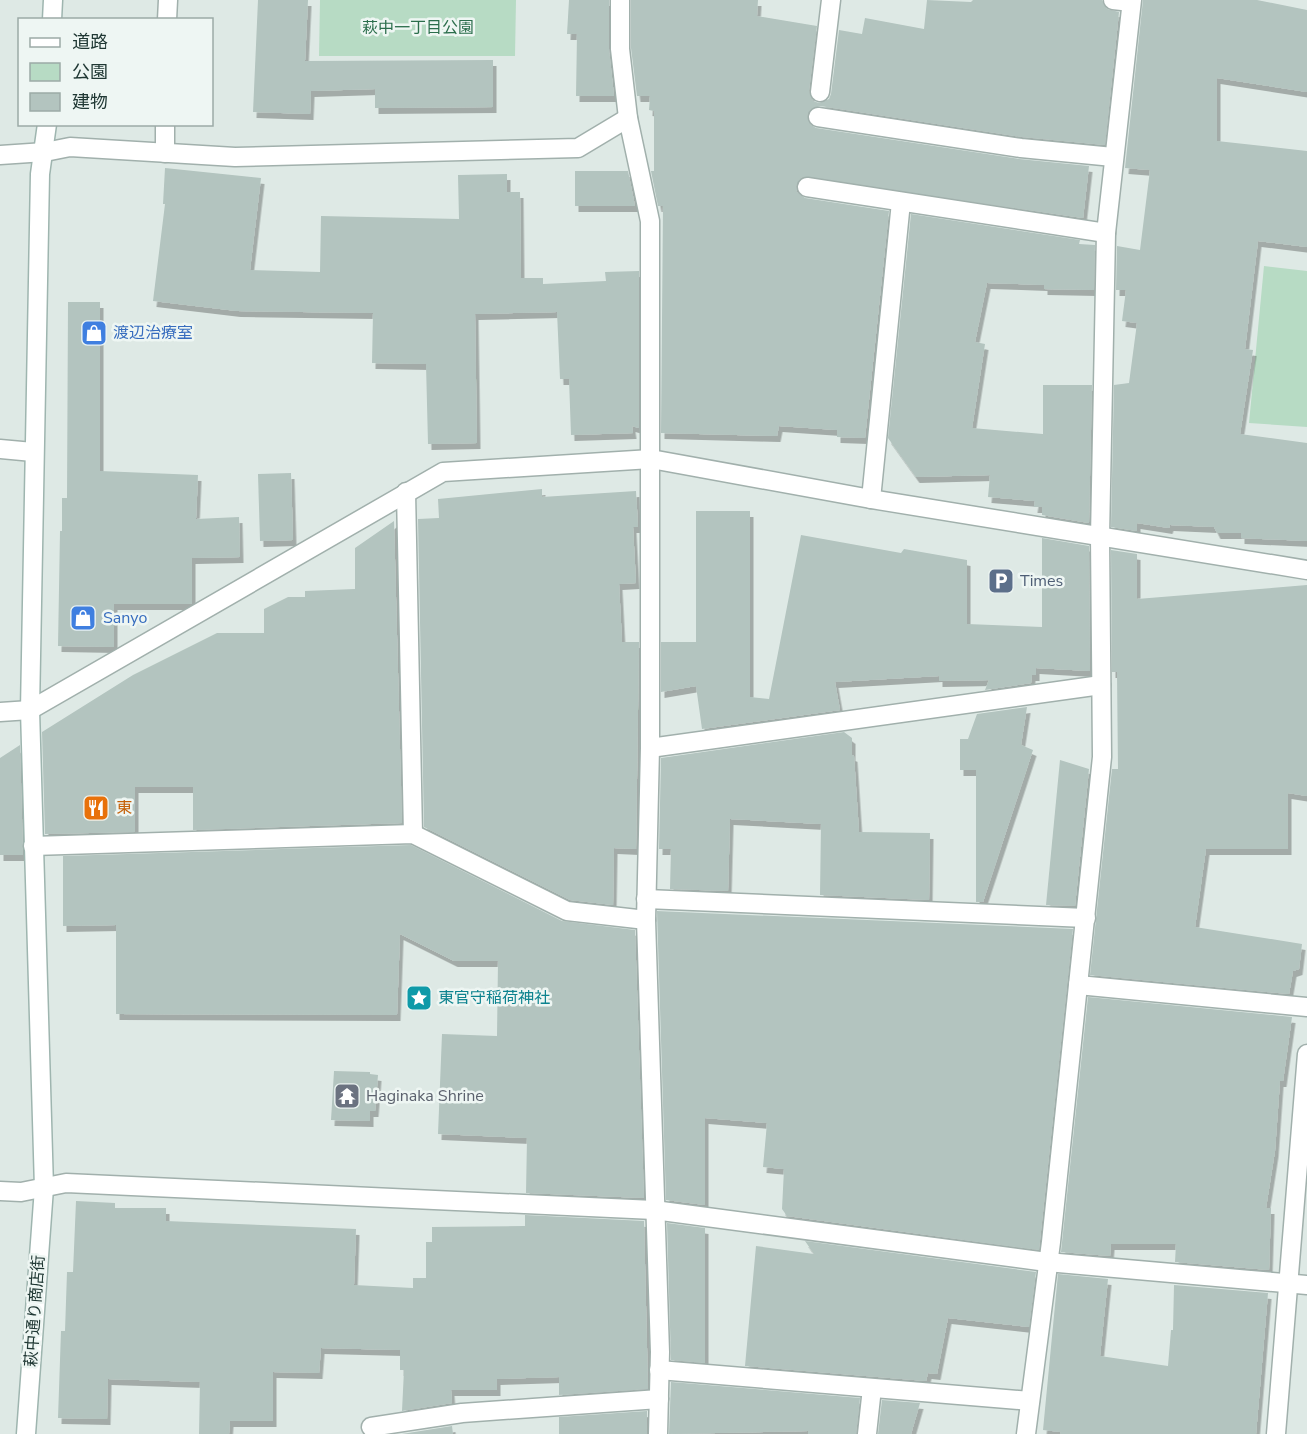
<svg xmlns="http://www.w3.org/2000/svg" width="1307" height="1434" font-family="'Nunito Sans','Noto Sans JP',sans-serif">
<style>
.green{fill:#b7dbc4}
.building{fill:#b3c4bf;filter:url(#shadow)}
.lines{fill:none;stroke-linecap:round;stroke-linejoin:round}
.lane-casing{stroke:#a1b0ac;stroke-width:21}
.street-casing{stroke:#a1b0ac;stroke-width:21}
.secondary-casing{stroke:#9eb5af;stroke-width:21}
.lane{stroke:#fff;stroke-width:18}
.street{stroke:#fff;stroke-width:18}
.secondary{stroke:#fff;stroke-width:18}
.labels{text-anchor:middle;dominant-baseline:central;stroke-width:5;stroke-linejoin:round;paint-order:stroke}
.park-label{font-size:16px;fill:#2b6e4c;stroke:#eef6f3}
.shop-label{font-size:16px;fill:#366cbe;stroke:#eef6f3;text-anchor:start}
.service-label{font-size:16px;fill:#4e5e75;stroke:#eef6f3;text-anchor:start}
.food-label{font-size:16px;fill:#c56008;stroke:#eef6f3;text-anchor:start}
.culture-label{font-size:16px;fill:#0d838f;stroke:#eef6f3;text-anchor:start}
.worship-label{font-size:16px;fill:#5b616d;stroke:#eef6f3;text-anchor:start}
.street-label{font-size:16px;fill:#203834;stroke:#eef6f3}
</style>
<defs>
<filter id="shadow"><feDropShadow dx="3.5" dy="6" stdDeviation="0" flood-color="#0004"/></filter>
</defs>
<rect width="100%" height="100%" fill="#dee9e5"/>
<g class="green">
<polygon points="320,0 516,0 515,56 319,56"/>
<polygon points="1264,266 1307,271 1307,427 1249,423"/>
</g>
<g class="building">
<polygon points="258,0 308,0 305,61 493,60 493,107 375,108 375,89 311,91 310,114 253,112"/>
<polygon points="569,0 609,0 609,49 614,96 576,96 577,34 567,34"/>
<polygon points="631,0 758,0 757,16 817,26 809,91 813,101 819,103 829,99 831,94 839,30 862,34 865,18 924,29 927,0 971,2 973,0 1102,0 1107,9 1119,12 1105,145 1022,137 820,106 810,110 807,116 811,125 816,128 1019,159 1089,166 1083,218 802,177 796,186 797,192 805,198 889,211 865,438 837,437 837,430 779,426 777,436 661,433 663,206 658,206 651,171 654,171 654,111 649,110 650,96 637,96 631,48"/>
<polygon points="1143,0 1257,0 1307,10 1307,92 1217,78 1217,141 1307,151 1307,247 1258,241 1245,349 1253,350 1240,434 1307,443 1307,541 1241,538 1241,533 1217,533 1214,527 1170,525 1169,528 1137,523 1137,531 1111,527 1114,385 1129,383 1137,323 1122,321 1126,290 1116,290 1117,246 1140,250 1150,170 1125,168"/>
<polygon points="165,168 261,178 250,270 320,272 321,216 459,219 458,175 507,174 507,192 520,192 521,278 543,278 543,284 606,281 605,272 639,271 639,428 632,426 633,433 571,435 569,379 560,379 557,312 475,314 477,443 428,444 426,364 372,363 373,313 237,311 153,301 165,204 163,204"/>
<polygon points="575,171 628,171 635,206 575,206"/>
<polygon points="911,214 1080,240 1079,244 1095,245 1094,290 1044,289 1044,285 987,283 975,342 985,344 972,428 1043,434 1043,385 1092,385 1089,523 1042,515 1042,507 1034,507 1035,501 988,497 990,475 916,477 888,438"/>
<polygon points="68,302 100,302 100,471 198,475 196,519 239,517 240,557 192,558 192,604 114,604 114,647 58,646 60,531 62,531 62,498 67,498"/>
<polygon points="291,473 293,540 260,541 258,474"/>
<polygon points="542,489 542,497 636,491 638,527 633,527 636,583 619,584 622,642 639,642 636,849 614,848 613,905 570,900 424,827 418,519 439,518 438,499"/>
<polygon points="696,511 750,511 750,697 769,699 801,535 901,553 904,549 967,560 967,624 1042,627 1042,538 1089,546 1090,671 1036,668 1036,675 1032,675 1031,683 985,690 989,680 939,681 939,676 835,682 840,710 702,729 696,686 661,692 661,642 696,642"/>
<polygon points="394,521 402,823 193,830 193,787 135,787 135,832 45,834 42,732 133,675 217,633 264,633 264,609 288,597 305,597 305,591 355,589 355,548"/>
<polygon points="1111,550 1137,554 1137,599 1307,585 1307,796 1288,793 1288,849 1206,849 1195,927 1302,944 1299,969 1293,971 1289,994 1090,975 1112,769 1118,769 1117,672 1112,672"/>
<polygon points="1027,707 1021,745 1033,750 983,902 976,902 976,770 960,770 960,739 968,739 977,714"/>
<polygon points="844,732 852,738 852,755 854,756 859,832 930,833 929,900 820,895 821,824 730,819 728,891 670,889 671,849 659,849 661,758"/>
<polygon points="20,745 23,855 0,855 0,758"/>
<polygon points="1060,760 1089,769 1075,906 1046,905"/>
<polygon points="411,845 562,921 635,930 644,1198 526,1193 527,1138 438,1134 442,1034 497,1036 498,961 454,961 400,934 397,1015 116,1014 116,925 63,926 63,856"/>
<polygon points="657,911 1073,929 1039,1250 787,1216 782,1209 784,1169 763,1167 767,1123 705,1118 705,1205 666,1200"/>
<polygon points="1088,997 1292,1017 1283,1081 1280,1081 1275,1151 1266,1208 1271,1208 1269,1270 1175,1262 1176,1244 1111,1244 1110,1256 1061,1252"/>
<polygon points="334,1071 370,1072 370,1074 378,1075 375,1111 370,1111 370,1121 331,1120"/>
<polygon points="76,1201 115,1203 115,1208 166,1208 166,1221 356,1229 354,1285 413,1288 413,1278 426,1278 426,1242 432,1242 432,1227 525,1226 525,1215 644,1221 648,1389 559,1395 559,1377 497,1379 497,1390 451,1390 452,1403 402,1411 404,1370 400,1370 400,1350 321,1348 319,1373 273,1372 273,1421 230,1421 229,1434 199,1434 200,1382 108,1379 107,1419 58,1418 61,1331 65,1331 67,1272 73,1272"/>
<polygon points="667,1223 705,1228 705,1363 671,1360"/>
<polygon points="805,1241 1036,1272 1029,1327 948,1318 937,1374 928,1373 926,1381 745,1366 756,1246 814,1254"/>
<polygon points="1058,1274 1108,1279 1100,1356 1168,1366 1171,1330 1173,1330 1174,1285 1268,1293 1256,1434 1060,1434 1061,1432 1043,1430"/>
<polygon points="671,1382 860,1398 856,1434 808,1434 808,1431 669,1434"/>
<polygon points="882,1400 920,1403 911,1434 878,1434"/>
<polygon points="647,1411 647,1434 559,1434 559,1417"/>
<polygon points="452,1426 453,1434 402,1434"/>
</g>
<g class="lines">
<g class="lane-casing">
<g id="lane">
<polyline points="1113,0 1131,2"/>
<polyline points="167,20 168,0"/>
<polyline points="818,117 1021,148 1113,157"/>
<polyline points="165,153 165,124"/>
<polyline points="807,187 1106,233"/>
<polyline points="0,449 33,452"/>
<polyline points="406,492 413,834"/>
<polyline points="871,499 901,202"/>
<polyline points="650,748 1101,685"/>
<polyline points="33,846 413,834 567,911 646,920"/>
<polyline points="646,899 1086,918"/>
<polyline points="1078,985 1307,1007"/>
<polyline points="659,1370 1030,1401"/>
<polyline points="371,1427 462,1413 659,1399"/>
<polyline points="867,1434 872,1388"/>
</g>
</g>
<g class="street-casing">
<g id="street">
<polyline points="620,0 620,49 628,118 650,221 650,748 646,920 660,1352 658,1434"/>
<polyline points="820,92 831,0"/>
<polyline points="0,155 45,152 70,147 235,157 578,148 628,118"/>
<polyline points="0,712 30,710 443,472 651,459 871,499 1307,570"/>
<polyline points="0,1191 21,1192 66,1183 654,1210 1047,1262 1307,1285"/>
<polyline points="1026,1434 1051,1242 1102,757 1100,537 1106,233 1132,0"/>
<polyline points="1276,1434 1307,1054"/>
</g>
</g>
<g class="secondary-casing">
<g id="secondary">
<polyline points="52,20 53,0"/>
<polyline points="26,1434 44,1188 30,710 40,174 47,124"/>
</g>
</g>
<use href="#lane" class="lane"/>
<use href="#street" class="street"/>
<use href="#secondary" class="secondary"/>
</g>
<defs>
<g id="shop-square" transform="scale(1.35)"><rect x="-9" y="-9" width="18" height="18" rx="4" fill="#3f7fe0" stroke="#eef6f3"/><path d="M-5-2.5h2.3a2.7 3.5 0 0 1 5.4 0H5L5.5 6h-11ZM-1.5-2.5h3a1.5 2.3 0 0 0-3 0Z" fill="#fff"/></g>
<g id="parking-square" transform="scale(1.35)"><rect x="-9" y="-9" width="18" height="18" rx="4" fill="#5c6f8a" stroke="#eef6f3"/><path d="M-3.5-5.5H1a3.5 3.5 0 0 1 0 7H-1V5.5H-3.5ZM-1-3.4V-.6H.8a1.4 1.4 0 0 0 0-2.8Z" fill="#fff"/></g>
<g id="restaurant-square" transform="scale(1.35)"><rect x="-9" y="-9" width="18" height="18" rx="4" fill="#e8710a" stroke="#eef6f3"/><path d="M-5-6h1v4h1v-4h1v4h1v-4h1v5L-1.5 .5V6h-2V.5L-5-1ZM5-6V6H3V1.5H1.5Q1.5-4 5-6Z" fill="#fff"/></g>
<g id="sight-square" transform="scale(1.35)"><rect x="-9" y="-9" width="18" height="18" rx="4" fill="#0f9aa8" stroke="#eef6f3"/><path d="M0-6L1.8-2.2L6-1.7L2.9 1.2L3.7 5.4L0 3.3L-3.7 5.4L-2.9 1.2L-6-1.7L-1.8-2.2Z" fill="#fff"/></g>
<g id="temple-square" transform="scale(1.35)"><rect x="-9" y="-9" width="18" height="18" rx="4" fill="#6b7280" stroke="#eef6f3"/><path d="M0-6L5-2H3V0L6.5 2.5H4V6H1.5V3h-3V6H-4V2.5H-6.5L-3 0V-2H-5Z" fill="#fff"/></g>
</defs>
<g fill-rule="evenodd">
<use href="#shop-square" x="94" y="333"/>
<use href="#parking-square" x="1001" y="581"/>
<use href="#shop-square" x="83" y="618"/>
<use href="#restaurant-square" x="96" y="808"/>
<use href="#sight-square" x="419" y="998"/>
<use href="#temple-square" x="347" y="1096"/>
</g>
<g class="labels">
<g class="park-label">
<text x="418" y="28">萩中一丁目公園</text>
</g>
<g class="shop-label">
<text x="113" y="333">渡辺治療室</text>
<text x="103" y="618">Sanyo</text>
</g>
<g class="service-label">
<text x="1020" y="581">Times</text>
</g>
<g class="food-label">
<text x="116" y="808">東</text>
</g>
<g class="culture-label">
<text x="438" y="998">東官守稲荷神社</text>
</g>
<g class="worship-label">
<text x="366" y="1096">Haginaka Shrine</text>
</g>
<g class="street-label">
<text transform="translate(35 1311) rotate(-86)">萩中通り商店街</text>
</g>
</g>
<rect x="18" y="18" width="195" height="108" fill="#eef6f3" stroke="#9caaa7" stroke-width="1.5"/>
<rect x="30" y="38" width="30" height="9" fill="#ffffff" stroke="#9caaa7" stroke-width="1.5"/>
<text x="72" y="48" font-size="18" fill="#203834">道路</text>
<rect x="30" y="63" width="30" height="18" fill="#b7dbc4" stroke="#9caaa7" stroke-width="1.5"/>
<text x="72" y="78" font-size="18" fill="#203834">公園</text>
<rect x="30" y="93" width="30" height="18" fill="#b3c4bf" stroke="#9caaa7" stroke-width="1.5"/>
<text x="72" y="108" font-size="18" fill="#203834">建物</text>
</svg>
